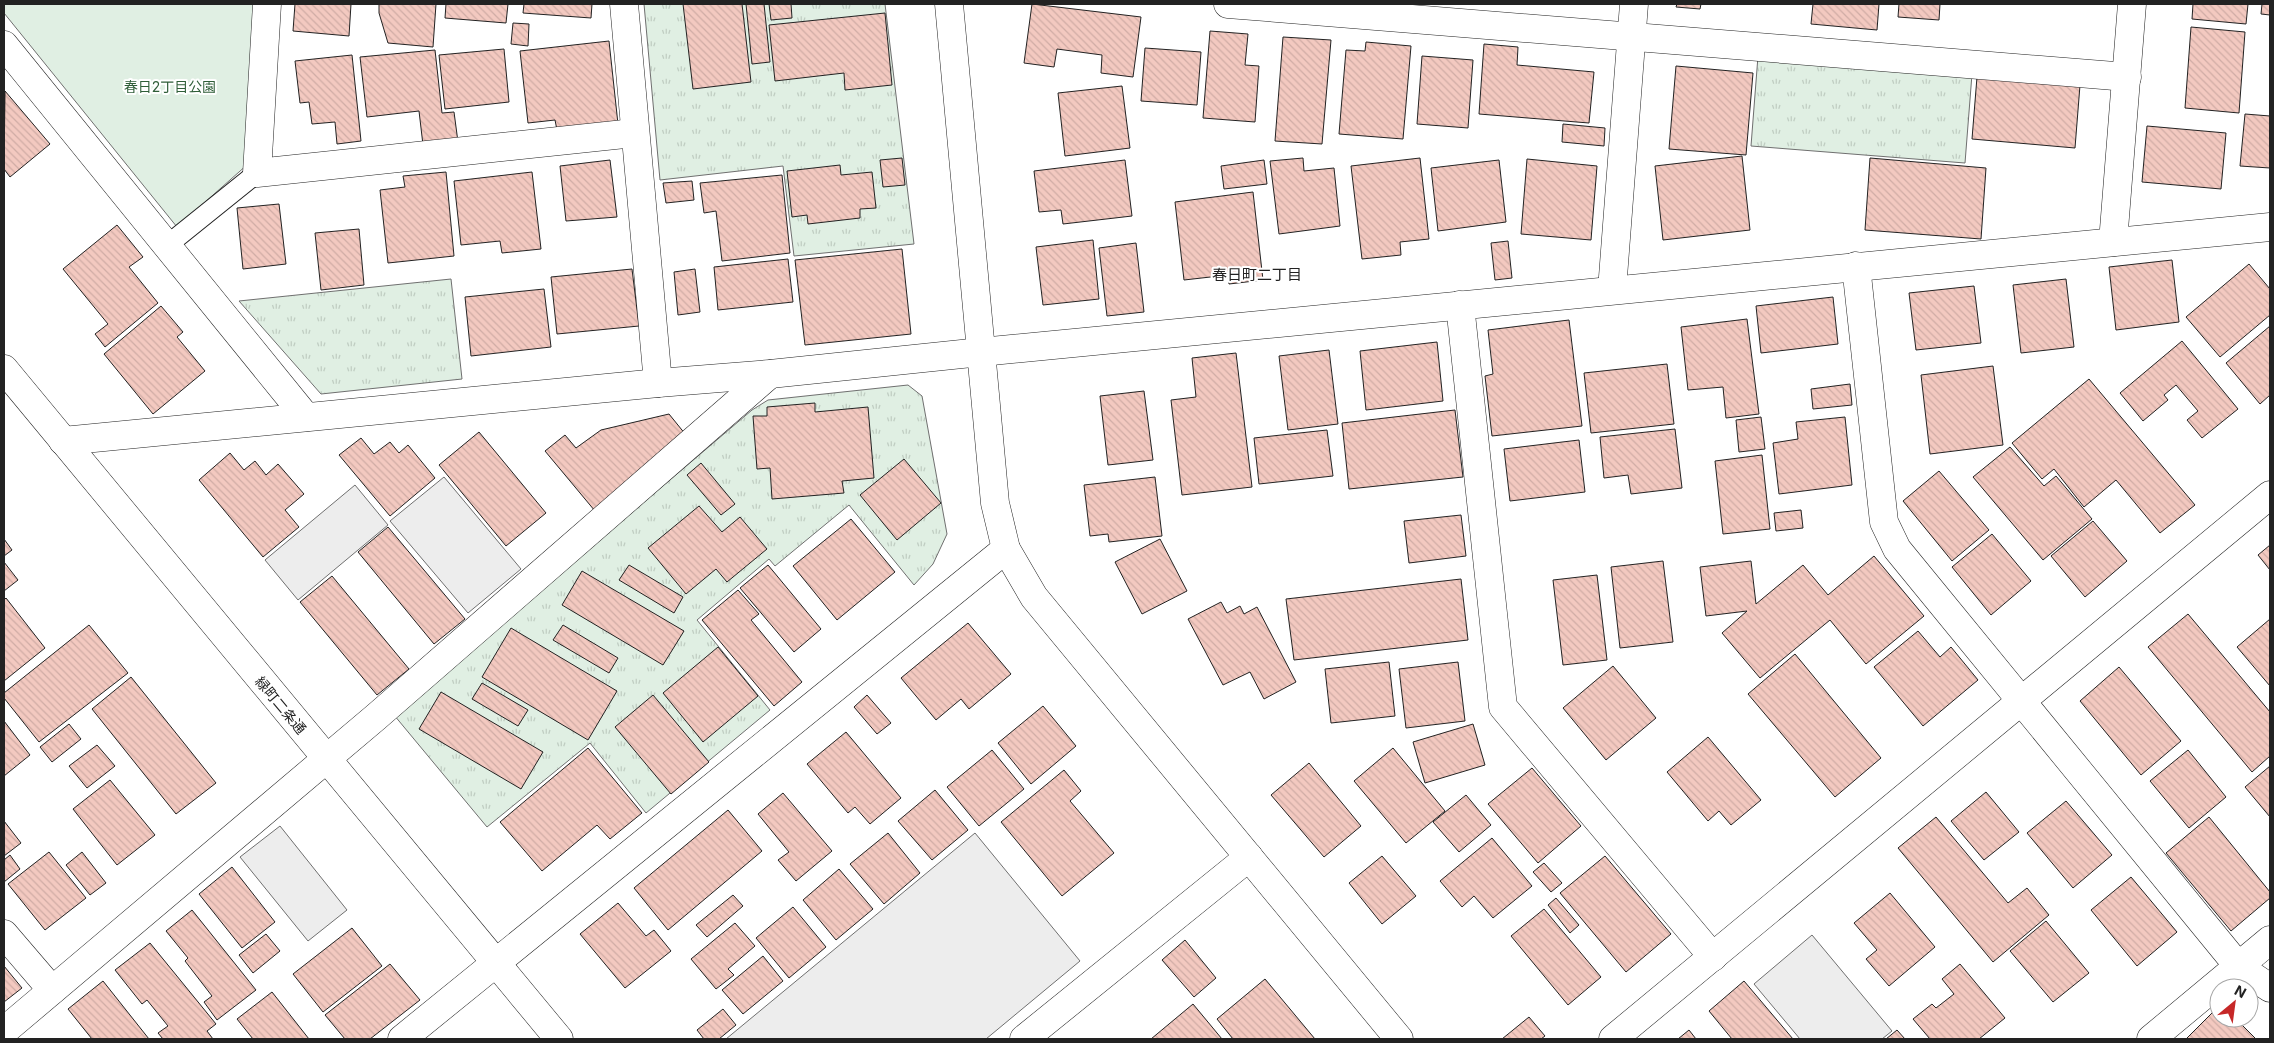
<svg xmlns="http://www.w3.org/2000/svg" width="2274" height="1043" font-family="Inter,'Noto Sans JP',sans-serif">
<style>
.grass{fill:url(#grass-tufts);stroke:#6f6f6f}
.park{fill:#e0efe3;stroke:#6f6f6f}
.parking{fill:#ededed;stroke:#6f6f6f}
.building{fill:url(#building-back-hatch);stroke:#222}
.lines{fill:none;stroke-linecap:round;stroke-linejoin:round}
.service-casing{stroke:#222;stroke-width:21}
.minor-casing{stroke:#222;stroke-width:29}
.tertiary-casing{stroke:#222;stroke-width:29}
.service{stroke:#fff;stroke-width:19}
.minor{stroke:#fff;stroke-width:28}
.tertiary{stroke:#fff;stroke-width:28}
.labels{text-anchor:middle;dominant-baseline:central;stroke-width:4;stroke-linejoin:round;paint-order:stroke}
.park-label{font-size:14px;fill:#2f5e38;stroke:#fff}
.street-label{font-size:14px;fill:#222;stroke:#fff}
.neighbourhood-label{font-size:15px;fill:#222;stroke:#fff}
</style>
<defs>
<pattern id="grass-tufts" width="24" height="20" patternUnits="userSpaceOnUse" patternTransform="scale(1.25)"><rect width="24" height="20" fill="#e0efe3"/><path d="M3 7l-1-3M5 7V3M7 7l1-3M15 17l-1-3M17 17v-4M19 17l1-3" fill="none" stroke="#c0cdc2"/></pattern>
<pattern id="building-back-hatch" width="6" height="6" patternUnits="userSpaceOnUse" patternTransform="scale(1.25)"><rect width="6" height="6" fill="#f3c9c0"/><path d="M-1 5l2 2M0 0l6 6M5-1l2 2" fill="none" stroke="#d0aca5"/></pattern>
</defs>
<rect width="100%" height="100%" fill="#fff"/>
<g class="grass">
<polygon points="644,4 885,4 914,244 794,256 783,166 660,180"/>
<polygon points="1758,56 1972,74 1965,163 1751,146"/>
<polygon points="451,279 462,379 321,394 239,301"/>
<polygon points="908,385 922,396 947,534 933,564 914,585 849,505 775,566 769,559 697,620 770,710 646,813 590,743 487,827 394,715 752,410 768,400"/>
</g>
<polygon class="park" points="4,4 259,4 248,164 177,227 4,13"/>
<g class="parking">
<polygon points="444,477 521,569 468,613 390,521"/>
<polygon points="355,485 388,525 298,600 265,560"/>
<polygon points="280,826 347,910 308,941 240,857"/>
<polygon points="975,833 1080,961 986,1039 726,1039"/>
<polygon points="1812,935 1892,1031 1882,1039 1800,1039 1754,984"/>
</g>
<g class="building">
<polygon points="295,4 351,4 349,36 293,31"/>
<polygon points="379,4 436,4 433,47 388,43 379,13"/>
<polygon points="446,4 508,4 506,23 445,18"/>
<polygon points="524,4 592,4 591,18 523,13"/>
<polygon points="683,4 742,4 751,82 693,89"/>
<polygon points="746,4 764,4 770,62 752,64"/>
<polygon points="769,4 791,4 792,18 771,20"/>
<polygon points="1032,4 1141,17 1133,77 1101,73 1102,55 1057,49 1054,67 1024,63"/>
<polygon points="1677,4 1701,4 1700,9 1676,7"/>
<polygon points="1813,4 1879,4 1877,30 1811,24"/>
<polygon points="1899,4 1940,4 1939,20 1898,17"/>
<polygon points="2193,4 2248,4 2246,24 2192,19"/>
<polygon points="2262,4 2270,4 2270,15 2261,14"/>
<polygon points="885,13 892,85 845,90 844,73 775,81 769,25"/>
<polygon points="513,23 529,24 528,46 511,44"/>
<polygon points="2191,27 2245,32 2239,113 2185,108"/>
<polygon points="1210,31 1248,34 1245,65 1259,66 1255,122 1203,118"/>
<polygon points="1283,37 1331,40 1322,144 1275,141"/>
<polygon points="609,41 618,124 557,130 555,120 528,123 520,51"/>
<polygon points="1366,42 1411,46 1403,139 1339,134 1346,50 1365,51"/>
<polygon points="1484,44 1518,47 1517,65 1594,72 1589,123 1479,114"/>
<polygon points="1145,48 1201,52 1197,105 1141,101"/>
<polygon points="504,49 509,102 445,109 439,55"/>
<polygon points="435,50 442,113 454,112 458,142 423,145 419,111 367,117 360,57"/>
<polygon points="352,55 361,141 337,144 335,122 312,124 309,102 300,103 295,61"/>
<polygon points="1422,56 1473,60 1468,128 1417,124"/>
<polygon points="1676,66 1753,73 1746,155 1669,149"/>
<polygon points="1977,77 2080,85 2075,148 1972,139"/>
<polygon points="1122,86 1130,148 1065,156 1058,93"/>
<polygon points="5,91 50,144 10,177 4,169"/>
<polygon points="2245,114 2270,116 2270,168 2240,166"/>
<polygon points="1563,124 1605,128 1604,146 1562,142"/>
<polygon points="2147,126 2226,133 2221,189 2142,182"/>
<polygon points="1742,156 1750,230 1663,240 1655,166"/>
<polygon points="902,158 905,185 883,187 880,160"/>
<polygon points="1303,158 1304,171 1334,168 1340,226 1279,234 1270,161"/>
<polygon points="1420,158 1429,239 1400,242 1401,255 1362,259 1351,166"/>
<polygon points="1870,158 1986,168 1981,239 1865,230"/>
<polygon points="1527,159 1597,166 1591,240 1521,234"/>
<polygon points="610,160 617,217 566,221 560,166"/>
<polygon points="1125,160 1132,216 1063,224 1061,210 1039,212 1034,171"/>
<polygon points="1264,160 1267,184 1224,189 1221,166"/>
<polygon points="1499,160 1506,222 1438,231 1431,168"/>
<polygon points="840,165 841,175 872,172 876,208 860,209 860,218 808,224 807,215 792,217 787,171"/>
<polygon points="446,172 454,256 388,263 380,190 405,187 403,176"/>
<polygon points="532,172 541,249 502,253 500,241 461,245 454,181"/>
<polygon points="782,175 790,253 722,261 716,211 704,213 700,183"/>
<polygon points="692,181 694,200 666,203 663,183"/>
<polygon points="1253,192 1263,280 1229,284 1228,275 1184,280 1175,202"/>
<polygon points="279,204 286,264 243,269 237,208"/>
<polygon points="117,225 143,257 129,267 158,303 105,347 95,334 108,324 63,269"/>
<polygon points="359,229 364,285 321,290 315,233"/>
<polygon points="1093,240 1099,299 1043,305 1036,247"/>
<polygon points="1508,241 1512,278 1495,280 1491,243"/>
<polygon points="1136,243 1144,312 1107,316 1099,248"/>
<polygon points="902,249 911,334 805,345 795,260"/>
<polygon points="788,259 793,302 718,310 714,267"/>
<polygon points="2172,260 2179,322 2116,330 2109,267"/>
<polygon points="2249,264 2270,289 2270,315 2220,357 2186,317"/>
<polygon points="632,269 639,326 557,334 551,277"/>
<polygon points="695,269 700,312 678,315 674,272"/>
<polygon points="2066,279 2074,347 2021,353 2013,285"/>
<polygon points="1974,286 1981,343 1916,350 1909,293"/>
<polygon points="544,289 551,347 471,356 465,297"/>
<polygon points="1833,297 1838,344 1761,353 1756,306"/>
<polygon points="161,306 183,332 177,337 205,371 153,414 104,354"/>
<polygon points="1747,319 1759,414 1726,418 1723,387 1688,390 1681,327"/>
<polygon points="1569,320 1582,426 1492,436 1485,376 1493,374 1488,330"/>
<polygon points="2270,326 2270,395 2260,404 2226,363"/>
<polygon points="2182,341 2238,409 2202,438 2187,420 2198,411 2176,385 2164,395 2168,400 2143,421 2120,393"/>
<polygon points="1437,342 1443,401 1366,410 1360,351"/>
<polygon points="1329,350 1338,424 1288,430 1279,356"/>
<polygon points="1236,353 1252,487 1182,495 1171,400 1196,397 1192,358"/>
<polygon points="1667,364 1674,424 1591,433 1584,373"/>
<polygon points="1993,366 2003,445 1930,454 1921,375"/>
<polygon points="2089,379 2195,505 2160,533 2116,480 2084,507 2054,469 2042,479 2012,443"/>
<polygon points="1850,384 1852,405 1813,409 1811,389"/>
<polygon points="1144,391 1153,460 1108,465 1100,396"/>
<polygon points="815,403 815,412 868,407 874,478 842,481 844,493 772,499 770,468 757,469 753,416 767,416 767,407"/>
<polygon points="1455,410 1463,477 1349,489 1342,423"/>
<polygon points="669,414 686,435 595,511 545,451 565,435 576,448 601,430"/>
<polygon points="1761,417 1765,449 1739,452 1736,420"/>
<polygon points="1845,417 1852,485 1779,494 1773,443 1798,439 1796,422"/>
<polygon points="1675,429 1682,488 1631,494 1628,475 1604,478 1600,437"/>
<polygon points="1327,430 1333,476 1259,484 1254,438"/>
<polygon points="479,432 546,513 506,546 439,465"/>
<polygon points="361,438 374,454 390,442 399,453 408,445 435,478 390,516 339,455"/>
<polygon points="1579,440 1585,492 1510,501 1504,449"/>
<polygon points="2010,447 2044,486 2056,476 2092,519 2043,560 1973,477"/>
<polygon points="230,453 244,470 255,461 266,475 278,464 304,494 285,510 299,527 263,557 199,480"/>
<polygon points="1762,455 1770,529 1723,534 1715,461"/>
<polygon points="904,459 941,503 897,540 860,495"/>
<polygon points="701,463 735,504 721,515 687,475"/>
<polygon points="1939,471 1989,530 1952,561 1903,501"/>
<polygon points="1155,477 1162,536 1109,542 1108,534 1090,536 1084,485"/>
<polygon points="699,506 722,532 740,517 767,549 727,582 716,569 686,594 648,548"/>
<polygon points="1801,510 1803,528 1776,531 1774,513"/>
<polygon points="1461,515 1466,556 1409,563 1404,521"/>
<polygon points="851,519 895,572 837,620 793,566"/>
<polygon points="2093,521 2127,561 2085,597 2051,556"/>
<polygon points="388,527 465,619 434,644 358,552"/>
<polygon points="1992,534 2031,581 1991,615 1952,567"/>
<polygon points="4,539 12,550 4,556"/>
<polygon points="1160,539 1187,591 1142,614 1115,562"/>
<polygon points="2270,545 2270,570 2258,555"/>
<polygon points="1874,556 1924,616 1866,664 1830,620 1760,678 1722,633 1747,611 1706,616 1700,567 1751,561 1756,604 1803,565 1828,595"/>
<polygon points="1663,561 1673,642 1620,648 1611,567"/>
<polygon points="4,562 18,580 4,591"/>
<polygon points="629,565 683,597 674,613 619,580"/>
<polygon points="768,565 821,629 794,652 740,588"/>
<polygon points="582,571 684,631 663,665 562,605"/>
<polygon points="1597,575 1607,660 1563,665 1553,580"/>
<polygon points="332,576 409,669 377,695 300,602"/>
<polygon points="1461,579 1468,640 1294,660 1286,599"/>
<polygon points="738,590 759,614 751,620 802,682 774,706 702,620"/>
<polygon points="6,598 45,648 4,681 4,600"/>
<polygon points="1221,602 1227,613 1240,606 1244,614 1257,607 1296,682 1264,699 1250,672 1223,685 1188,619"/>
<polygon points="2188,614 2270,712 2270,756 2252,772 2148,647"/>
<polygon points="2270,619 2270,686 2237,647"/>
<polygon points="968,623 1011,674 969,709 961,699 936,720 901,678"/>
<polygon points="89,625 128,673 39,742 4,698 4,693"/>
<polygon points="563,625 618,658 609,673 553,640"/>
<polygon points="511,628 617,691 588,740 482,677"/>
<polygon points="1918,631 1940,657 1951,647 1978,680 1923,726 1874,667"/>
<polygon points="718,647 758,696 703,742 663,693"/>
<polygon points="1795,654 1881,758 1835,797 1748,694"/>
<polygon points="1389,662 1395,716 1331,723 1325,669"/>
<polygon points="1458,662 1465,721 1406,728 1399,669"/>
<polygon points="1613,666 1656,718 1606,760 1563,708"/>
<polygon points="2119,667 2181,741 2141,775 2080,701"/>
<polygon points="131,677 216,783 176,814 92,709"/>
<polygon points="482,683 528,710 518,726 472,699"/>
<polygon points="441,692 543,752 521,789 419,729"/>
<polygon points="653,695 709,762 671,794 615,727"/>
<polygon points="867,695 891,723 877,734 854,707"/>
<polygon points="1043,706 1076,746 1031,784 998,743"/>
<polygon points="4,721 30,755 4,776"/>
<polygon points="69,724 81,739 52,762 40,747"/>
<polygon points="1473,724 1485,765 1425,783 1413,742"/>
<polygon points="846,732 901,798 870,824 855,807 848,813 807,764"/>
<polygon points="1708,737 1761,800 1731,825 1719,811 1708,821 1667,772"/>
<polygon points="97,745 115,766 87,788 69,766"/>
<polygon points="588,748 642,813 610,839 597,825 542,871 500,822"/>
<polygon points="1393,748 1445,811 1406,843 1354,781"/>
<polygon points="992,750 1024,789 979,826 947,787"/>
<polygon points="2188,750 2226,797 2189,828 2150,781"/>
<polygon points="1309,763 1361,826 1324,857 1271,795"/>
<polygon points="2270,766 2270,817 2245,787"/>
<polygon points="1532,768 1581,826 1538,863 1488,804"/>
<polygon points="1064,770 1081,791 1070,801 1114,853 1062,896 1001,822"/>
<polygon points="110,780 155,835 117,865 73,809"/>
<polygon points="935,790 968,830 932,860 898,821"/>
<polygon points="1986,792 2019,832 1984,860 1951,821"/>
<polygon points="783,793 832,851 796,881 778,860 789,852 758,814"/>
<polygon points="1466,795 1491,825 1459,852 1433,822"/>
<polygon points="2066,801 2112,855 2073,888 2027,833"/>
<polygon points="728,810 762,851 668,930 634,888"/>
<polygon points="1936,817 2008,903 2027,888 2049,915 1993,962 1898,848"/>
<polygon points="2209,817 2270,892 2270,898 2231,931 2166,853"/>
<polygon points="4,821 21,843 4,856"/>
<polygon points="888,833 920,873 884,904 850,864"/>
<polygon points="1492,838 1532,886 1493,918 1474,896 1462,907 1440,881"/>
<polygon points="49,852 86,898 45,930 8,884"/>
<polygon points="82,852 106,883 90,895 66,865"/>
<polygon points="10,855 20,869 4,882 4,860"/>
<polygon points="1382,856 1416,896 1382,924 1349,883"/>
<polygon points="1605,856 1671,934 1626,972 1560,893"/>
<polygon points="1544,863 1562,883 1551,892 1533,872"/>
<polygon points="232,867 275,922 242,948 199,894"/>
<polygon points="839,869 873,909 836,940 803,900"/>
<polygon points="2131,877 2177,932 2137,966 2091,910"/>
<polygon points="1890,893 1935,947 1889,986 1866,959 1877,950 1854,923"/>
<polygon points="733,895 743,906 707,937 696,925"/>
<polygon points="1556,898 1579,925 1570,933 1548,905"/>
<polygon points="618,903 646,936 654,930 671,951 625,988 580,934"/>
<polygon points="793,907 826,947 789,978 756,938"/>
<polygon points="1544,909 1601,977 1568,1005 1511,936"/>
<polygon points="192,910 256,990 217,1020 204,1002 212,996 185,961 188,958 166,931"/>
<polygon points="2046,921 2089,973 2053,1002 2010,951"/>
<polygon points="735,923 755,946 728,969 734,975 716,989 691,959"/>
<polygon points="352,928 382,966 323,1012 293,974"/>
<polygon points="266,934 280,951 253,973 239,955"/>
<polygon points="1185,940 1216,978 1194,997 1162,960"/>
<polygon points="150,943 216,1024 207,1031 213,1039 163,1039 158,1033 168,1026 147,1000 142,1004 115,970"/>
<polygon points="763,956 783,981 743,1014 722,990"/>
<polygon points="390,964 420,1000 370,1039 345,1039 325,1015"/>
<polygon points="1960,964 2005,1018 1979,1039 1930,1039 1913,1019 1932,1004 1936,1008 1954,994 1942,979"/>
<polygon points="4,966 22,988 4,1002"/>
<polygon points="1265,979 1315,1039 1233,1039 1217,1019"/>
<polygon points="103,981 149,1039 92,1039 68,1009"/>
<polygon points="1744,981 1793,1039 1732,1039 1709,1011"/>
<polygon points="272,992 309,1039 253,1039 237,1019"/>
<polygon points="1193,1004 1222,1039 1151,1039"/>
<polygon points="2219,1006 2219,1018 2235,1018 2256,1039 2186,1039"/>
<polygon points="723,1009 736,1025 719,1039 704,1039 697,1030"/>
<polygon points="1529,1017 1545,1036 1541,1039 1502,1039"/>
<polygon points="1689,1030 1696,1039 1678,1039"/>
<polygon points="1897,1030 1905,1039 1886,1039"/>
</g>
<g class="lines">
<g class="service-casing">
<polyline id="service" points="165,247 257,173"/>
</g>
<g class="minor-casing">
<g id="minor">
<polyline points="267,4 257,173 634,133"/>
<polyline points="624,4 658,383"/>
<polyline points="949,4 995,503 1006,549 1034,597 1399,1039"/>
<polyline points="1228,4 2127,77"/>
<polyline points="4,45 306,417"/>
<polyline points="2113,242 2132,4"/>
<polyline points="1856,266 1884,522 1897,549 2239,967 2270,988"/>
<polyline points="1612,290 1634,4"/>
<polyline points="1460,305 1503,707 1713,957"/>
<polyline points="63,441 658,383 770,374 981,352 2270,227"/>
<polyline points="4,934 52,990"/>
<polyline points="4,1031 376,717 770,374"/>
<polyline points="402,1039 1006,549"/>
<polyline points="1024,1039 1249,857"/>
<polyline points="1613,1039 2270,495"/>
<polyline points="2151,1039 2270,940"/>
</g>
</g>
<g class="tertiary-casing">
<polyline id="tertiary" points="4,369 559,1039"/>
</g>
<use href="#service" class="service"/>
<use href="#minor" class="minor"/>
<use href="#tertiary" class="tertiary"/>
</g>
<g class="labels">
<g class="park-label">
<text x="170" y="86">春日2丁目公園</text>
</g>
<g class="street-label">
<text transform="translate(281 705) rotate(50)">緑町二条通</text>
</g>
<g class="neighbourhood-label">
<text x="1257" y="274">春日町二丁目</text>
</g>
</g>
<rect width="2274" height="1043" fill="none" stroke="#222222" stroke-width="10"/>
<g transform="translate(2234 1003) rotate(29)"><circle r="24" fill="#ffffff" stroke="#a7a7a7"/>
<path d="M0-4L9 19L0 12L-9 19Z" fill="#c62828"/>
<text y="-8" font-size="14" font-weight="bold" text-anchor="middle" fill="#222222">N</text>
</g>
</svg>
